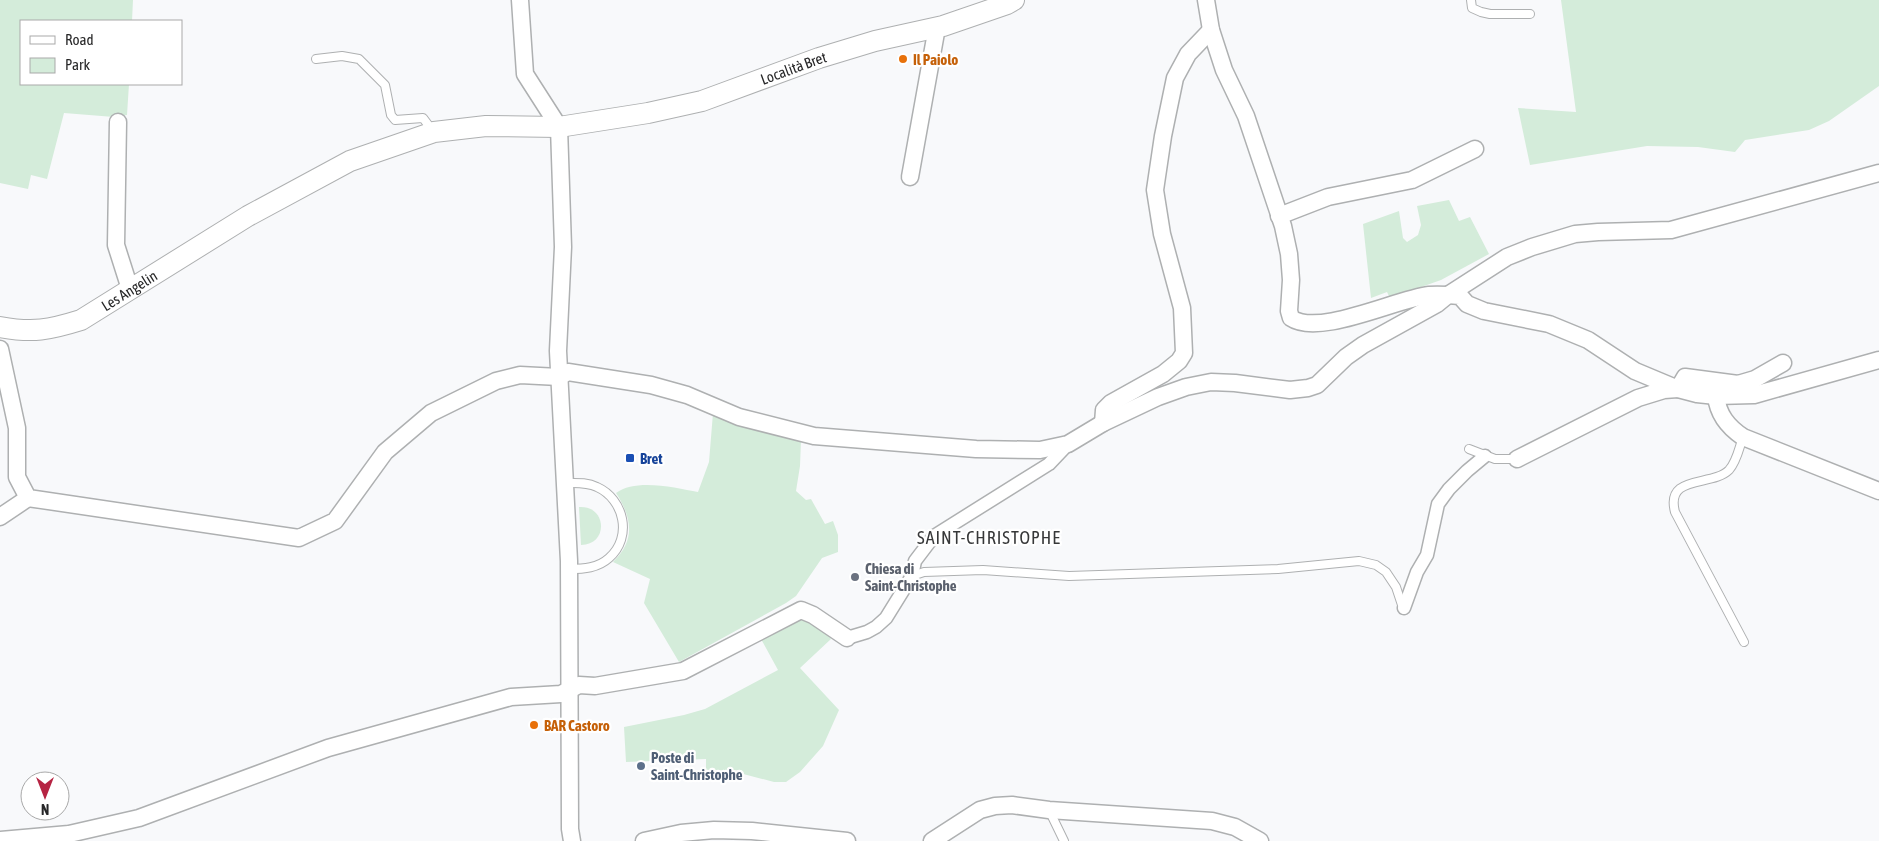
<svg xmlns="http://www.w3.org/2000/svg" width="1879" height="841" font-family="'Asap Condensed',sans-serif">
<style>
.green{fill:#d4ecda}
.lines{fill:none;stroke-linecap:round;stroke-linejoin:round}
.service-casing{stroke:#aeb0b1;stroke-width:10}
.pedestrian-casing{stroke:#aeb0b1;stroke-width:15}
.minor-casing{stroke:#aeb0b1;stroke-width:19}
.tertiary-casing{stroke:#aeb0b1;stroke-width:22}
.service{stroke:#fff;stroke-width:8}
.pedestrian{stroke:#fff;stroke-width:12}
.minor{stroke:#fff;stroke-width:16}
.tertiary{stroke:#fff;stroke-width:20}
.food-dot{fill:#e8710a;stroke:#fff;stroke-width:2}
.transit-dot{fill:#1a4fb4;stroke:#fff;stroke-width:2}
.worship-dot{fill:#6b7280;stroke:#fff;stroke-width:2}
.service-dot{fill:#5c6f8a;stroke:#fff;stroke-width:2}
.labels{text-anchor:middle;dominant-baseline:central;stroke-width:4.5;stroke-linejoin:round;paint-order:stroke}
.food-label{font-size:15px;font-weight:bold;fill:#c56008;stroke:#fff;text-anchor:start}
.street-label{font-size:15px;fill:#272728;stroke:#fff}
.transit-label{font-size:15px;font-weight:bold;fill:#164399;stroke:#fff;text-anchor:start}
.worship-label{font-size:15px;font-weight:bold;fill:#5b616d;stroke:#fff;text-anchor:start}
.service-label{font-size:15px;font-weight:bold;fill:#4e5e75;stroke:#fff;text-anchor:start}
.quarter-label{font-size:18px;letter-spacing:1px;fill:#373839;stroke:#fff}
</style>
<rect width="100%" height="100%" fill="#f8f9fb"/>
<g class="green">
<polygon points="0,0 133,0 132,21 21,21 21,84 129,84 127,115 114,117 64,113 47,179 31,175 28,189 0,183"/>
<polygon points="1561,0 1879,0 1879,86 1829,121 1809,130 1745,140 1735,152 1698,147 1647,146 1530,165 1518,108 1576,112"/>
<polygon points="1449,200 1459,221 1470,217 1489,254 1441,280 1390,298 1387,292 1371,298 1363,224 1399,211 1403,238 1407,242 1418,235 1421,225 1417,206"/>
<path d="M713 413 801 440 800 466 796 491 806 500 811 499 825 524 833 521 838 535V552L822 558 796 596 786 603 679 662 644 603 650 579 613 562C636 540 632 518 616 493 636 478 676 488 698 492L709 462Z"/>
<path d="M579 507C607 505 609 545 581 545Z"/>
<polygon points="803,619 823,629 831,639 800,668 839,710 823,746 800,772 786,782 774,782 732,771 706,772 706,759 626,762 624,727 684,715 705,709 778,670 761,639"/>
</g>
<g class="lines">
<g class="service-casing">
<g id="service">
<polyline points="1471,0 1472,8 1481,12 1490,14 1530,14"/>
<polyline points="316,59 342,56 359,59 385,85 391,115 395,120 423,118 432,130"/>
<path d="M1743 437C1739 448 1737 461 1729 470 1712 487 1665 474 1675 512L1744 642"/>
<polyline points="1469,449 1495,459 1517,459"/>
<path d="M566 483C576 483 587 482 597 487 624 499 633 537 609 558 598 568 584 569 569 569"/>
<polyline points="912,576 924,572 983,570 1069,576 1278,569 1359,561 1376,565 1386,572 1396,587 1403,608"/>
<polyline points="1049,810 1064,841"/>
</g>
</g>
<g class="pedestrian-casing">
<g id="pedestrian">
<polyline points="1404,608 1417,572 1427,555 1438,504 1449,489 1467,471 1485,456"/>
<polyline points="847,638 867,632 876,627 886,618 912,576 915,561 934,536 1049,464 1068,444"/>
</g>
</g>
<g class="minor-casing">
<g id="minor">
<polyline points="520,0 525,74 559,127 563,247 558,351 569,561 570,829 572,841"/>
<path d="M1206 0 1211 30 1224 70 1246 116 1283 226 1289 254 1291 280 1289 311 1291 318C1319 337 1396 299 1429 295 1440 294 1450 295 1460 296L1467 304 1484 311 1549 324 1588 340 1635 371 1678 389 1697 394 1716 396 1754 395 1879 360"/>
<polyline points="118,122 116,245 130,289"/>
<polyline points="910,177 937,27"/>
<polyline points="1279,216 1328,197 1412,180 1475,149"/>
<polyline points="0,349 17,428 17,477 28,498 299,538 335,521 385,452 431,413 496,381 520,375 559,377 568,372 651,385 687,395 739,417 814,436 976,449 1040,450 1068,444 1103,423 1158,397 1186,387 1211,382 1235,383 1290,390 1308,388 1317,385 1346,357 1363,345 1437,304 1448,295 1507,257 1532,247 1575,234 1598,232 1671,230 1879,173"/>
<path d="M1716 396C1718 415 1728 427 1743 437L1879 491"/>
<polyline points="1103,423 1104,410 1111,403 1163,374 1179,361 1184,353 1182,308 1162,234 1155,190 1163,136 1175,78 1188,54 1211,30"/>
<polyline points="1517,459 1638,398 1664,390 1678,389 1685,377 1738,384 1755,379 1783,363"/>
<polyline points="0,517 28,498"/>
<polyline points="0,840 69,834 139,818 328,748 511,697 561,694 579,685 595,686 683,671 801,610 813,615 847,638"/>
<polyline points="644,841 681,833 714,830 752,831 847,841"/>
<polyline points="932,841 980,810 995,806 1012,805 1049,810 1212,821 1235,827 1260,841"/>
</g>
</g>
<g class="tertiary-casing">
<g id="tertiary">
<path id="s1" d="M0 327C33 333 49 330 81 320L248 216 350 161 434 132 486 126 559 127 648 113 702 101 819 58 875 41 943 26 1007 4 1014 0"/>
</g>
</g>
<use href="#service" class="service"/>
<use href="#pedestrian" class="pedestrian"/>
<use href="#minor" class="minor"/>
<use href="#tertiary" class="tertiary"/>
</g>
<g class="food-dot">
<circle cx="903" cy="59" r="5"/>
<circle cx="534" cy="725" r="5"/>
</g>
<rect class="transit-dot" x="625" y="453" width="10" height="10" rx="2.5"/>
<circle class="worship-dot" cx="855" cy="577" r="5"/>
<circle class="service-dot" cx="641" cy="766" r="5"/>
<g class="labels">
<g class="food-label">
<text x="913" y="59">Il Paiolo</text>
<text x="544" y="725">BAR Castoro</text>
</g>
<g class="street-label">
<text stroke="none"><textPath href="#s1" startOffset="852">Località Bret</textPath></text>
<text stroke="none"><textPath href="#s1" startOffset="139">Les Angelin</textPath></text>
</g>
<g class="transit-label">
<text x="640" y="458">Bret</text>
</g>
<g class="worship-label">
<text x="865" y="568">Chiesa di<tspan x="865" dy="17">Saint-Christophe</tspan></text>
</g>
<g class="service-label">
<text x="651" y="757">Poste di<tspan x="651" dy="17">Saint-Christophe</tspan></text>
</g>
<g class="quarter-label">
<text x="989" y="537">SAINT-CHRISTOPHE</text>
</g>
</g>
<rect x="20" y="20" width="162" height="65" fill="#ffffff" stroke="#a9a9a9"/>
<rect x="30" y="36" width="25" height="8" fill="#ffffff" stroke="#a9a9a9"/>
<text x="65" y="45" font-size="15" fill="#272728">Road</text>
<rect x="30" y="58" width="25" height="15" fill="#d4ecda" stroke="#a9a9a9"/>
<text x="65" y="70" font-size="15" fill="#272728">Park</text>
<g transform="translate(45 796) rotate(180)"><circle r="24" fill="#ffffff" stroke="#a9a9a9"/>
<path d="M0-4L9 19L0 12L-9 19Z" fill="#b62443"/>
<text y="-8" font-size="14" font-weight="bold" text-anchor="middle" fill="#272728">N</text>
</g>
</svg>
